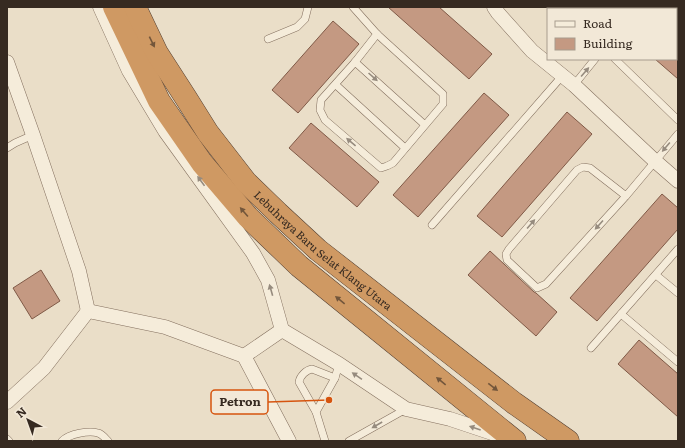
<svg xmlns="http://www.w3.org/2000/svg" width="685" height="448" font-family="Literata,serif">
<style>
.building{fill:#c49982;stroke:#805a47}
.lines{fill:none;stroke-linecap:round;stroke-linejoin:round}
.service-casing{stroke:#84705f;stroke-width:8}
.minor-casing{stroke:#84705f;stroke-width:15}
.motorway-casing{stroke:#523f32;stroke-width:23}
.service{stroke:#f5ecda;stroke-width:7}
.minor{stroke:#f5ecda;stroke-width:14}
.motorway{stroke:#cf9963;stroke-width:22}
.oneway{fill:#73563b}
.oneway2{fill:#968b7e}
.labels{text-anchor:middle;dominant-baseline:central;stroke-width:3;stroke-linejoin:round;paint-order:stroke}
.street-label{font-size:11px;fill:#362a21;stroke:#f2e8d7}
.leader{fill:none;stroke:#d6540e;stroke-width:1.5}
.callout-dot{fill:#d6540e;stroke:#f2e8d7;stroke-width:1.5}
.callout{fill:#f2e8d7;stroke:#d6540e;stroke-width:1.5}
.callout-label{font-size:12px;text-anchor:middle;font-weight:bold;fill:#362a21}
</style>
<rect width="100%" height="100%" fill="#eadec8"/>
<g class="building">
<polygon points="388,7 439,7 492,54 469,79"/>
<polygon points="333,21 359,44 298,113 272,90"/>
<polygon points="655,59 678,59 678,79"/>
<polygon points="484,93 509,115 418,217 393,195"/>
<polygon points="567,112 592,134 502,237 477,216"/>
<polygon points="311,123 379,182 357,207 289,148"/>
<polygon points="662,194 678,208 678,229 597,321 570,298"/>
<polygon points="490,251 534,292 536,293 557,312 536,336 468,275"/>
<polygon points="41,270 60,301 32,319 13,288"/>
<polygon points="639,340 678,374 678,417 618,364"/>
</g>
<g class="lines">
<g class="service-casing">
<g id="service">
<polyline points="353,7 377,34 443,94 443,104 393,163 387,166 381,168 325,120 320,110 321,100 355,62 425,125"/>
<polyline points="634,9 636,7"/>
<polyline points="268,39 297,27 305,19 308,7"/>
<polyline points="615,59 678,120"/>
<polyline points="355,62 377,34"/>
<polyline points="336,85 405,148"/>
<polyline points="574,85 595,59"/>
<polyline points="7,148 15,143 33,135"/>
<polyline points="626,196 590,168 583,167 577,170 509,249 506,254 507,260 537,288 546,284 626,196 678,134"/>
<polyline points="432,225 563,75"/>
<polyline points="656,275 678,293"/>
<polyline points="621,314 678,362"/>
<polyline points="591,348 678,249"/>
<path d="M316 412 299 382C300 376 306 370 312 369L335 378"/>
<polyline points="7,439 9,441"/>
<path d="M62 441C69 434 89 430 98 433 102 434 105 438 108 441"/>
<polyline points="325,441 316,412 335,378 339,364"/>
<polyline points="349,441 406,409"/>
</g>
</g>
<g class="minor-casing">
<g id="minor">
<polyline points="100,7 129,71 165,131 253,253 268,280 282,330 339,364 406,409 450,419 504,437"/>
<polyline points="494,7 498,13 532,51 574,85 655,161 678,181"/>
<polyline points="7,62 33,135 79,271 88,311"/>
<polyline points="244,356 289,441"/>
<polyline points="7,402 44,368 88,311 165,327 244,356 282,330"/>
</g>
</g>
<g class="motorway-casing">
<g id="motorway">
<polyline points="114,7 159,101 202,163 248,217 299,266 515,441"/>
<path id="s1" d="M135 7 157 53 186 98 208 133 246 182 278 213 318 250 514 403 568 441"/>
</g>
</g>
<use href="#service" class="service"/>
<use href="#minor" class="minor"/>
<use href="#motorway" class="motorway"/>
</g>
<defs><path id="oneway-solid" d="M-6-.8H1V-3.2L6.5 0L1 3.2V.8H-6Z"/></defs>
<g class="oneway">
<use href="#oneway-solid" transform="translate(152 42) rotate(64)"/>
<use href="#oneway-solid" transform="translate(244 212) rotate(-131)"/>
<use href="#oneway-solid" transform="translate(340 300) rotate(-141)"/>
<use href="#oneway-solid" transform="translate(441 381) rotate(-141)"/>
<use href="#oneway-solid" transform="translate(493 387) rotate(38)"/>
</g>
<g class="oneway2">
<use href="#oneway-solid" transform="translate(585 72) rotate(-49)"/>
<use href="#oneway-solid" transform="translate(373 77) rotate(42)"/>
<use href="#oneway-solid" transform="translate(351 142) rotate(-140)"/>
<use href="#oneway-solid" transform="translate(666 147) rotate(130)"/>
<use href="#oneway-solid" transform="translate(201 181) rotate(-126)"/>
<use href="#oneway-solid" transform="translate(531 224) rotate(-49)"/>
<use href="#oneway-solid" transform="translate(599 225) rotate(132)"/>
<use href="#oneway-solid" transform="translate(271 290) rotate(-106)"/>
<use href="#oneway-solid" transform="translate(357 376) rotate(-146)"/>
<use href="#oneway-solid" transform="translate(377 425) rotate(150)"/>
<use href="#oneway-solid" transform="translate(475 428) rotate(-161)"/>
</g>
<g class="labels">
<g class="street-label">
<text stroke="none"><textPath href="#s1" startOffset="311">Lebuhraya Baru Selat Klang Utara</textPath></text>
</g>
</g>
<path class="leader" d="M329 400L268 402"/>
<circle class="callout-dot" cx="329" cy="400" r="4"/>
<rect class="callout" x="211" y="390" width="57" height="24" rx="4"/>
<g class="callout-label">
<text x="240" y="406">Petron</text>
</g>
<rect width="685" height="448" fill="none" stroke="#362a21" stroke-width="16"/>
<rect x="547" y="8" width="130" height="52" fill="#f2e8d7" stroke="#a79c8e"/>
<rect x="555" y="21" width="20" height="6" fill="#f5ecda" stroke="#a79c8e"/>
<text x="583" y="28" font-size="12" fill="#362a21">Road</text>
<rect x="555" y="38" width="20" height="12" fill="#c49982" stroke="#a79c8e"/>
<text x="583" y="48" font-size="12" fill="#362a21">Building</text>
<g transform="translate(28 420) rotate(319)" stroke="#f2e8d7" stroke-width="3" paint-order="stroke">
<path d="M0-3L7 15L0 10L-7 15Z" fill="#362a21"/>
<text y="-6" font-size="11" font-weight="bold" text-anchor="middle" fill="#362a21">N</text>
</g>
</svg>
